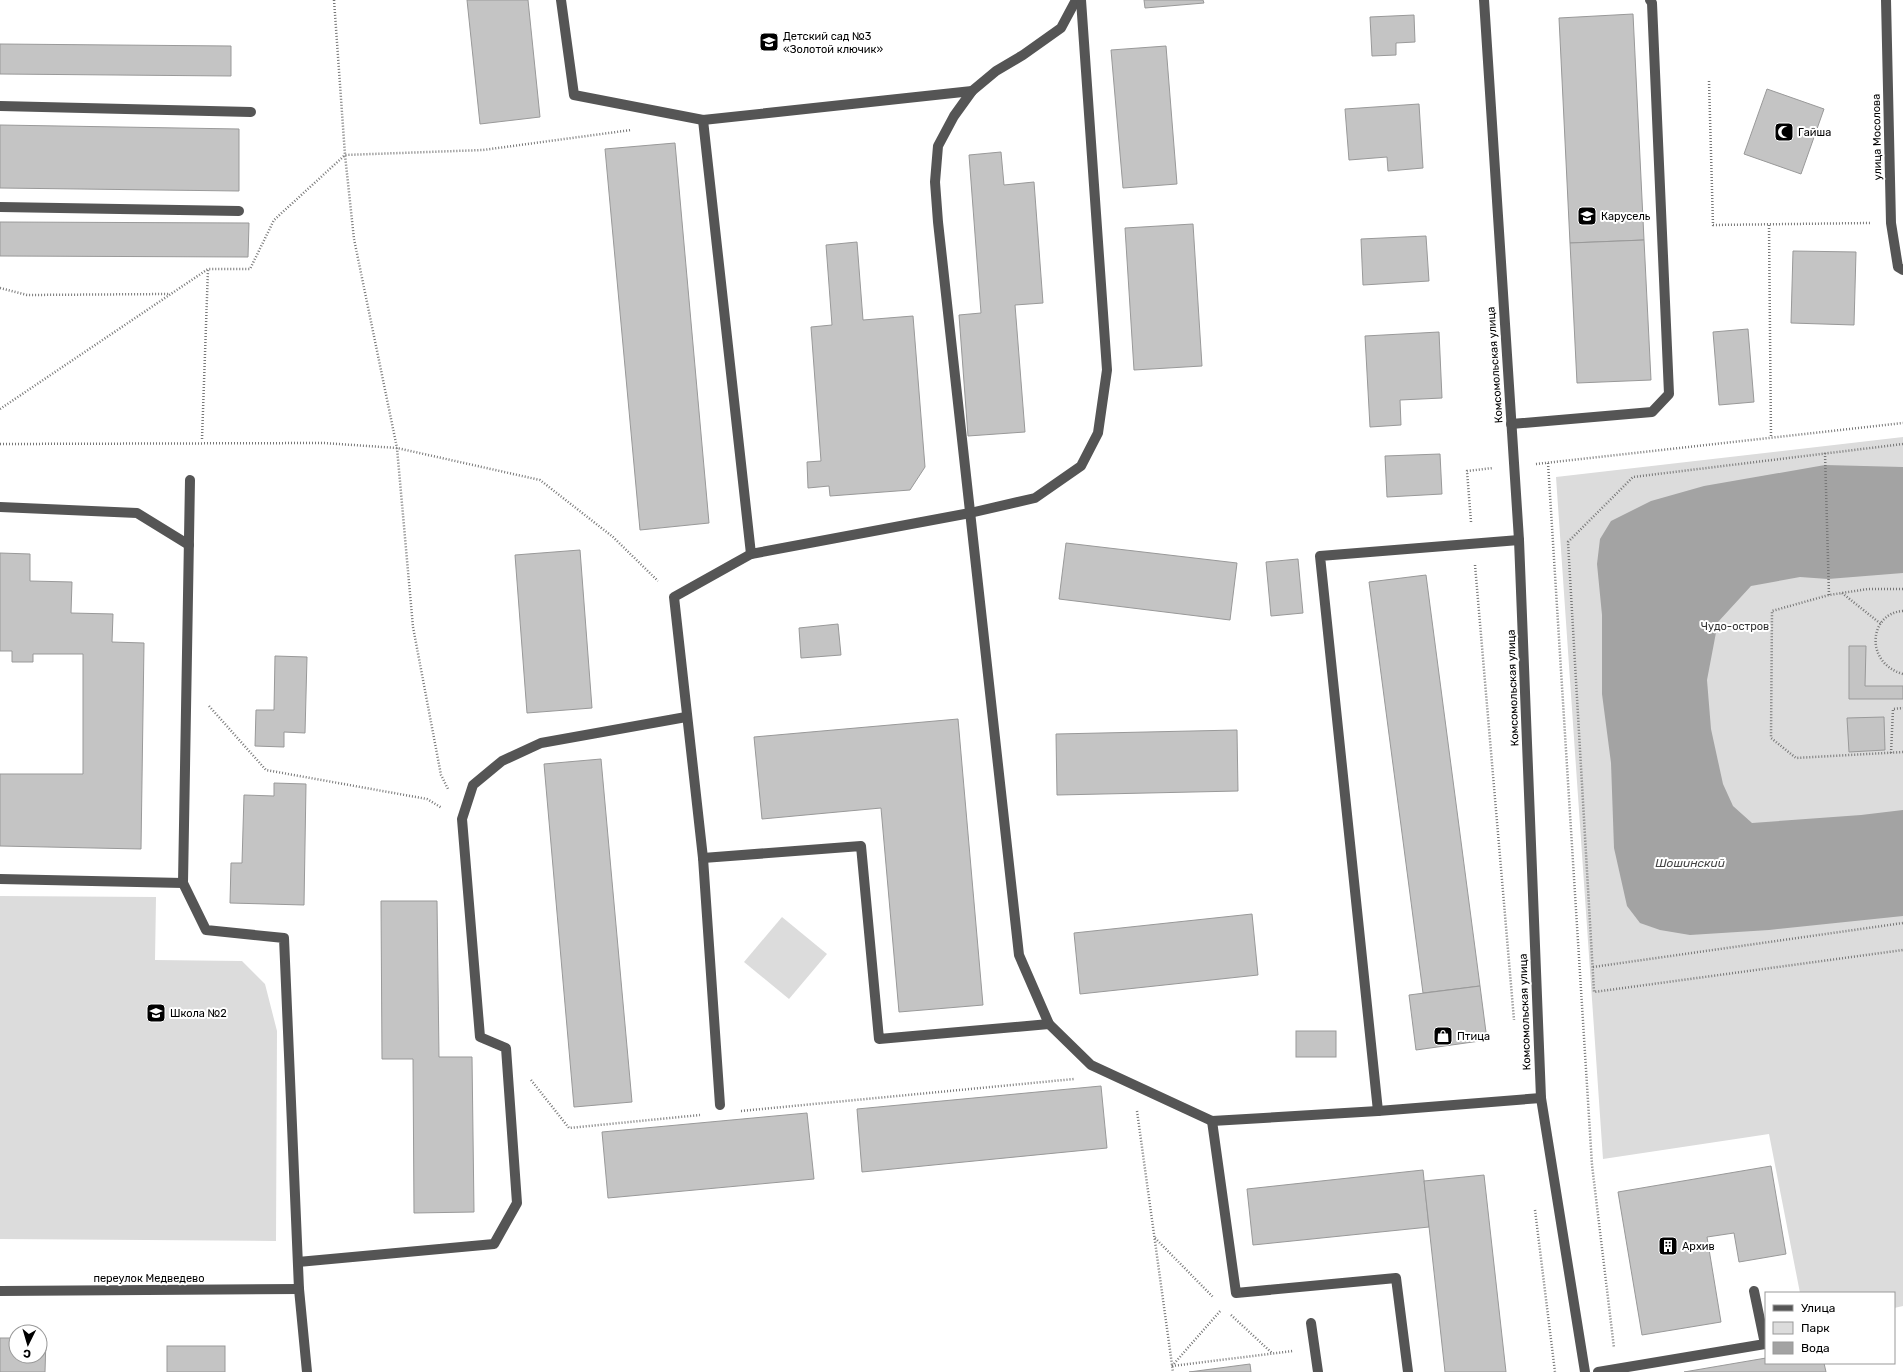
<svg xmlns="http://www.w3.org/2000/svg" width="1903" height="1372" font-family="Rubik,sans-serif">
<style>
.green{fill:#dcdcdc}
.water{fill:#a3a3a3}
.building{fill:#c4c4c4;stroke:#999}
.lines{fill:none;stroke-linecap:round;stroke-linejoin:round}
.path{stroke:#777;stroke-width:2.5;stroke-dasharray:1 2;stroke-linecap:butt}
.minor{stroke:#555;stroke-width:10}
.labels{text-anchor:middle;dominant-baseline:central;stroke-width:4;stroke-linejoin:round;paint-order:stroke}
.poi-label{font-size:11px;fill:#000;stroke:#fff;text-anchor:start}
.street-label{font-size:11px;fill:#000;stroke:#fff}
.park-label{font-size:11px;fill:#333;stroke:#fff}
.water-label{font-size:12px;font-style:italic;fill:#444;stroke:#fff}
</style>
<rect width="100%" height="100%" fill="#fff"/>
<g class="green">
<polygon points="1903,437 1903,1306 1894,1308 1894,1293 1800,1293 1769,1134 1603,1159 1556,477"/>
<polygon points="0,896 156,897 155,960 242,961 265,984 277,1031 276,1241 0,1239"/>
<polygon points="782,917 827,954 789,999 744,962"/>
</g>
<polygon class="water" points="1825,465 1903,467 1903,573 1828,579 1800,577 1751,586 1718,622 1707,680 1711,729 1723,784 1733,806 1752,823 1861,815 1903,810 1903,916 1769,930 1690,935 1660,930 1640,923 1627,906 1614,848 1611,763 1602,694 1602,615 1597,564 1600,539 1611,521 1651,501 1704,486"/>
<g class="building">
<polygon points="467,0 528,0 540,117 480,124"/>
<polygon points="1144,0 1203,0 1204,3 1145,8"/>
<polygon points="1633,14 1644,240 1570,243 1559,18"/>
<polygon points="1414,15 1415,42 1396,43 1396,55 1372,56 1370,17"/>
<polygon points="0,44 231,46 231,76 0,74"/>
<polygon points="1166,46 1177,184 1123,188 1111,50"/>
<polygon points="1767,89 1824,109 1801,174 1744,154"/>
<polygon points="1419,104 1423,168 1388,171 1387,157 1349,160 1345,109"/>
<polygon points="0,125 239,129 239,191 0,188"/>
<polygon points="675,143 709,523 640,530 605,149"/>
<polygon points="1001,152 1004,185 1034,182 1043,303 1015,305 1025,432 968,436 959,315 981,313 969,155"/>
<polygon points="0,222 249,223 248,257 0,256"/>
<polygon points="1193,224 1202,366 1134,370 1125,228"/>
<polygon points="1426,236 1429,281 1363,285 1361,239"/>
<polygon points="1644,240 1651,380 1577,383 1570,243"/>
<polygon points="857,242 863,320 913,316 925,467 910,490 830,496 829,486 808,488 807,462 821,461 811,327 832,325 826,245"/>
<polygon points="1793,251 1856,252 1854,325 1791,323"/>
<polygon points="1748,329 1754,402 1719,405 1713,332"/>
<polygon points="1439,332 1442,398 1400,400 1401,425 1370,427 1365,336"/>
<polygon points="1440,454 1442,494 1387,497 1385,456"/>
<polygon points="1066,543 1237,563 1230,620 1059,599"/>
<polygon points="580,550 592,708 527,713 515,555"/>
<polygon points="0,553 30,554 30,581 72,582 71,613 113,614 112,642 144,643 141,849 0,846 0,774 83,774 83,654 33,654 33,662 12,662 12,651 0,651"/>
<polygon points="1298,559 1303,613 1271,616 1266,562"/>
<polygon points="1426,575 1480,986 1423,993 1369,582"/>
<polygon points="838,624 841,655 801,658 799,628"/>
<polygon points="1849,646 1866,646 1865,686 1903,686 1903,699 1849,699"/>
<polygon points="275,656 307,657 305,733 284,732 284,747 255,746 256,710 274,710"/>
<polygon points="1884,717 1885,750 1849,752 1847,718"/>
<polygon points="958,719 983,1005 899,1012 881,808 762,819 754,737"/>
<polygon points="1237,730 1238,791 1057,795 1056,734"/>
<polygon points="601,759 632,1102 574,1107 544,764"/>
<polygon points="274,783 306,784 304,905 230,903 231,863 242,863 244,795 274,796"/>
<polygon points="381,901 437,901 439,1057 472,1057 474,1212 414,1213 413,1059 382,1059"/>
<polygon points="1252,914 1258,975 1080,994 1074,933"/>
<polygon points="1480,986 1487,1040 1416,1050 1409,995"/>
<rect x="1296" y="1031" width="40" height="26"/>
<polygon points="1101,1086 1107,1148 862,1172 857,1109"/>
<polygon points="807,1113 814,1179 608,1198 602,1132"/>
<polygon points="1771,1166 1786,1254 1739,1262 1734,1233 1707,1237 1721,1322 1642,1335 1618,1192"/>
<polygon points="1423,1170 1429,1227 1253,1245 1247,1189"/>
<polygon points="1484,1175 1506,1372 1445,1372 1424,1181"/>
<polygon points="0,1338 16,1338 16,1356 40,1356 40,1338 46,1338 45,1372 0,1372"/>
<rect x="167" y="1346" width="58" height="26"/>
<polygon points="1766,1358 1766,1363 1824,1363 1826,1372 1684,1372"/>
<polygon points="1250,1364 1251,1372 1189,1372"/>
</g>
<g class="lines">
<g class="path">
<polyline points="334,0 345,155 354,239 397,448 413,627 441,775 448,789"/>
<polyline points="1709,81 1713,225 1870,223"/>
<polyline points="1769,225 1771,438"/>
<polyline points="0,288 27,295 169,294"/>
<polyline points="0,409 208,269 250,269 274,220 345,155 483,150 631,130"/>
<polyline points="202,439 208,269"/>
<polyline points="0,444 324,443 397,448 540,480 613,537 658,581"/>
<polyline points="1903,444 1633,477 1568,542 1594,992 1903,950"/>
<polyline points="1825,453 1829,595"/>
<polyline points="1548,463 1592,1165 1614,1348"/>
<polyline points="1536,464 1903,423"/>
<polyline points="1471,522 1467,471 1493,468"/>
<polyline points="1475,565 1514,1020"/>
<polyline points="1903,589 1868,589 1829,595 1772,611 1771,738 1796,758 1903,752"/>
<polyline points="1842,593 1881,624"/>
<path d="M1903 611C1869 613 1864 663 1903 674"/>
<polyline points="209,706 266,770 427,799 442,808"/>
<polyline points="1891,753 1893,709 1903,708"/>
<polyline points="1593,967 1903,923"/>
<polyline points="531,1080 569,1128 700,1115"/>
<polyline points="741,1111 1074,1079"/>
<polyline points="1137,1111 1173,1372"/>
<polyline points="1535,1210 1555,1372"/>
<polyline points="1155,1238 1213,1297"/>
<polyline points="1231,1315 1272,1353"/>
<polyline points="1172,1366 1293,1351"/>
<polyline points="1172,1366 1221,1310"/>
</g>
<g class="minor">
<polyline points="561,0 574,95 703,120 972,91"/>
<polyline points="1076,0 1061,28 1023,55 996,71 972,91 954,116 938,146 935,182 938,222 1019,955 1049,1024 1091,1065 1212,1121 1378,1111 1541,1098"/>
<polyline points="1484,0 1519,540 1541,1098 1585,1372"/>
<polyline points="1886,0 1891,223 1898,267 1903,270"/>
<polyline points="0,106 251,112"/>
<polyline points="703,120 751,554 970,513 1035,498 1081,466 1098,433 1107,370 1081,0"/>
<polyline points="0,207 239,211"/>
<polyline points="1511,424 1652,412 1669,394 1652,3 1650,0"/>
<polyline points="190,480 183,883 206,930 284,938 299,1289 307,1372"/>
<polyline points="0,507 137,513 189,545"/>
<polyline points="703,858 861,846 879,1039 1049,1024"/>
<polyline points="0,879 183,883"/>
<polyline points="720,1105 703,858 674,597 751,554"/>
<polyline points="1378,1111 1320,556 1519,540"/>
<polyline points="1212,1121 1236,1293 1396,1278 1408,1372"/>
<polyline points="298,1262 494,1244 517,1203 506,1048 480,1037 462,819 473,785 502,761 541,743 686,717"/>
<polyline points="0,1291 299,1289"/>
<polyline points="1311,1323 1318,1372"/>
<polyline points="1598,1372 1765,1344 1754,1291"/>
</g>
</g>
<defs>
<g id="school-square" transform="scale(1)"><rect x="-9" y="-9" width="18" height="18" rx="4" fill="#000" stroke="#fff"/><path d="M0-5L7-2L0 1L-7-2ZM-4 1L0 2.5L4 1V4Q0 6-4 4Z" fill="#fff"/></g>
<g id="mosque-square" transform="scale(1)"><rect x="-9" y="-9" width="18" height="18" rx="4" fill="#000" stroke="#fff"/><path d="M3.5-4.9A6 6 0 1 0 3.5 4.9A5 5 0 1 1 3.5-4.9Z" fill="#fff"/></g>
<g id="shop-square" transform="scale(1)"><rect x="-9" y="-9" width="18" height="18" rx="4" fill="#000" stroke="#fff"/><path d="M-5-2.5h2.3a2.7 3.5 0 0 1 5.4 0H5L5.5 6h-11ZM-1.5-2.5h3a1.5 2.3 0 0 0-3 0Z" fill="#fff"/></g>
<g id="building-square" transform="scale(1)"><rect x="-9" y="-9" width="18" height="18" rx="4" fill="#000" stroke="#fff"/><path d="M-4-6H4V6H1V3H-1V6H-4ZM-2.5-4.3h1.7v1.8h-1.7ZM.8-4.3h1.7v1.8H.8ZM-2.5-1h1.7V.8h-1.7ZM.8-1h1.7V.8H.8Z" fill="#fff"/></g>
</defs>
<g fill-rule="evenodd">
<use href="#school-square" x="769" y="42"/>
<use href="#mosque-square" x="1784" y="132"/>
<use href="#school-square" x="1587" y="216"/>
<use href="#school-square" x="156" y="1013"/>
<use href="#shop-square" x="1443" y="1036"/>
<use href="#building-square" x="1668" y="1246"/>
</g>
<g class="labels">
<g class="poi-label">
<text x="783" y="36">Детский сад №3<tspan x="783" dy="13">«Золотой ключик»</tspan></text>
<text x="1798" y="132">Гайша</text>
<text x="1601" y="216">Карусель</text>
<text x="170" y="1013">Школа №2</text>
<text x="1457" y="1036">Птица</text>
<text x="1682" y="1246">Архив</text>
</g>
<g class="street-label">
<text transform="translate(1877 137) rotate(-91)">улица Мосолова</text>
<text transform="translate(1495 365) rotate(-94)">Комсомольская улица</text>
<text transform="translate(1513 688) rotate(-92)">Комсомольская улица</text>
<text transform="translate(1525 1012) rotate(-92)">Комсомольская улица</text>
<text x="149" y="1278">переулок Медведево</text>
</g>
<g class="park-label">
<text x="1735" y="626">Чудо-остров</text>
</g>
<g class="water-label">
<text x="1690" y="863">Шошинский</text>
</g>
</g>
<rect x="1765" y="1292" width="130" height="72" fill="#ffffff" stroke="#999999"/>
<rect x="1773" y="1305" width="20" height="6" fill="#555555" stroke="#999999"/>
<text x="1801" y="1312" font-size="12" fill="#000000">Улица</text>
<rect x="1773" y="1322" width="20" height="12" fill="#dcdcdc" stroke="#999999"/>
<text x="1801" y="1332" font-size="12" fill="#000000">Парк</text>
<rect x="1773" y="1342" width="20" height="12" fill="#a3a3a3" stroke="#999999"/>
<text x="1801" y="1352" font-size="12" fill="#000000">Вода</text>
<g transform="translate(28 1344) rotate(185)"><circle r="19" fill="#ffffff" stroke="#999999"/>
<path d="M0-3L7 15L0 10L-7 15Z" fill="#000000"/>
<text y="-6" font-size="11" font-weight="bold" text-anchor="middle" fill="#000000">С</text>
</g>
</svg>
